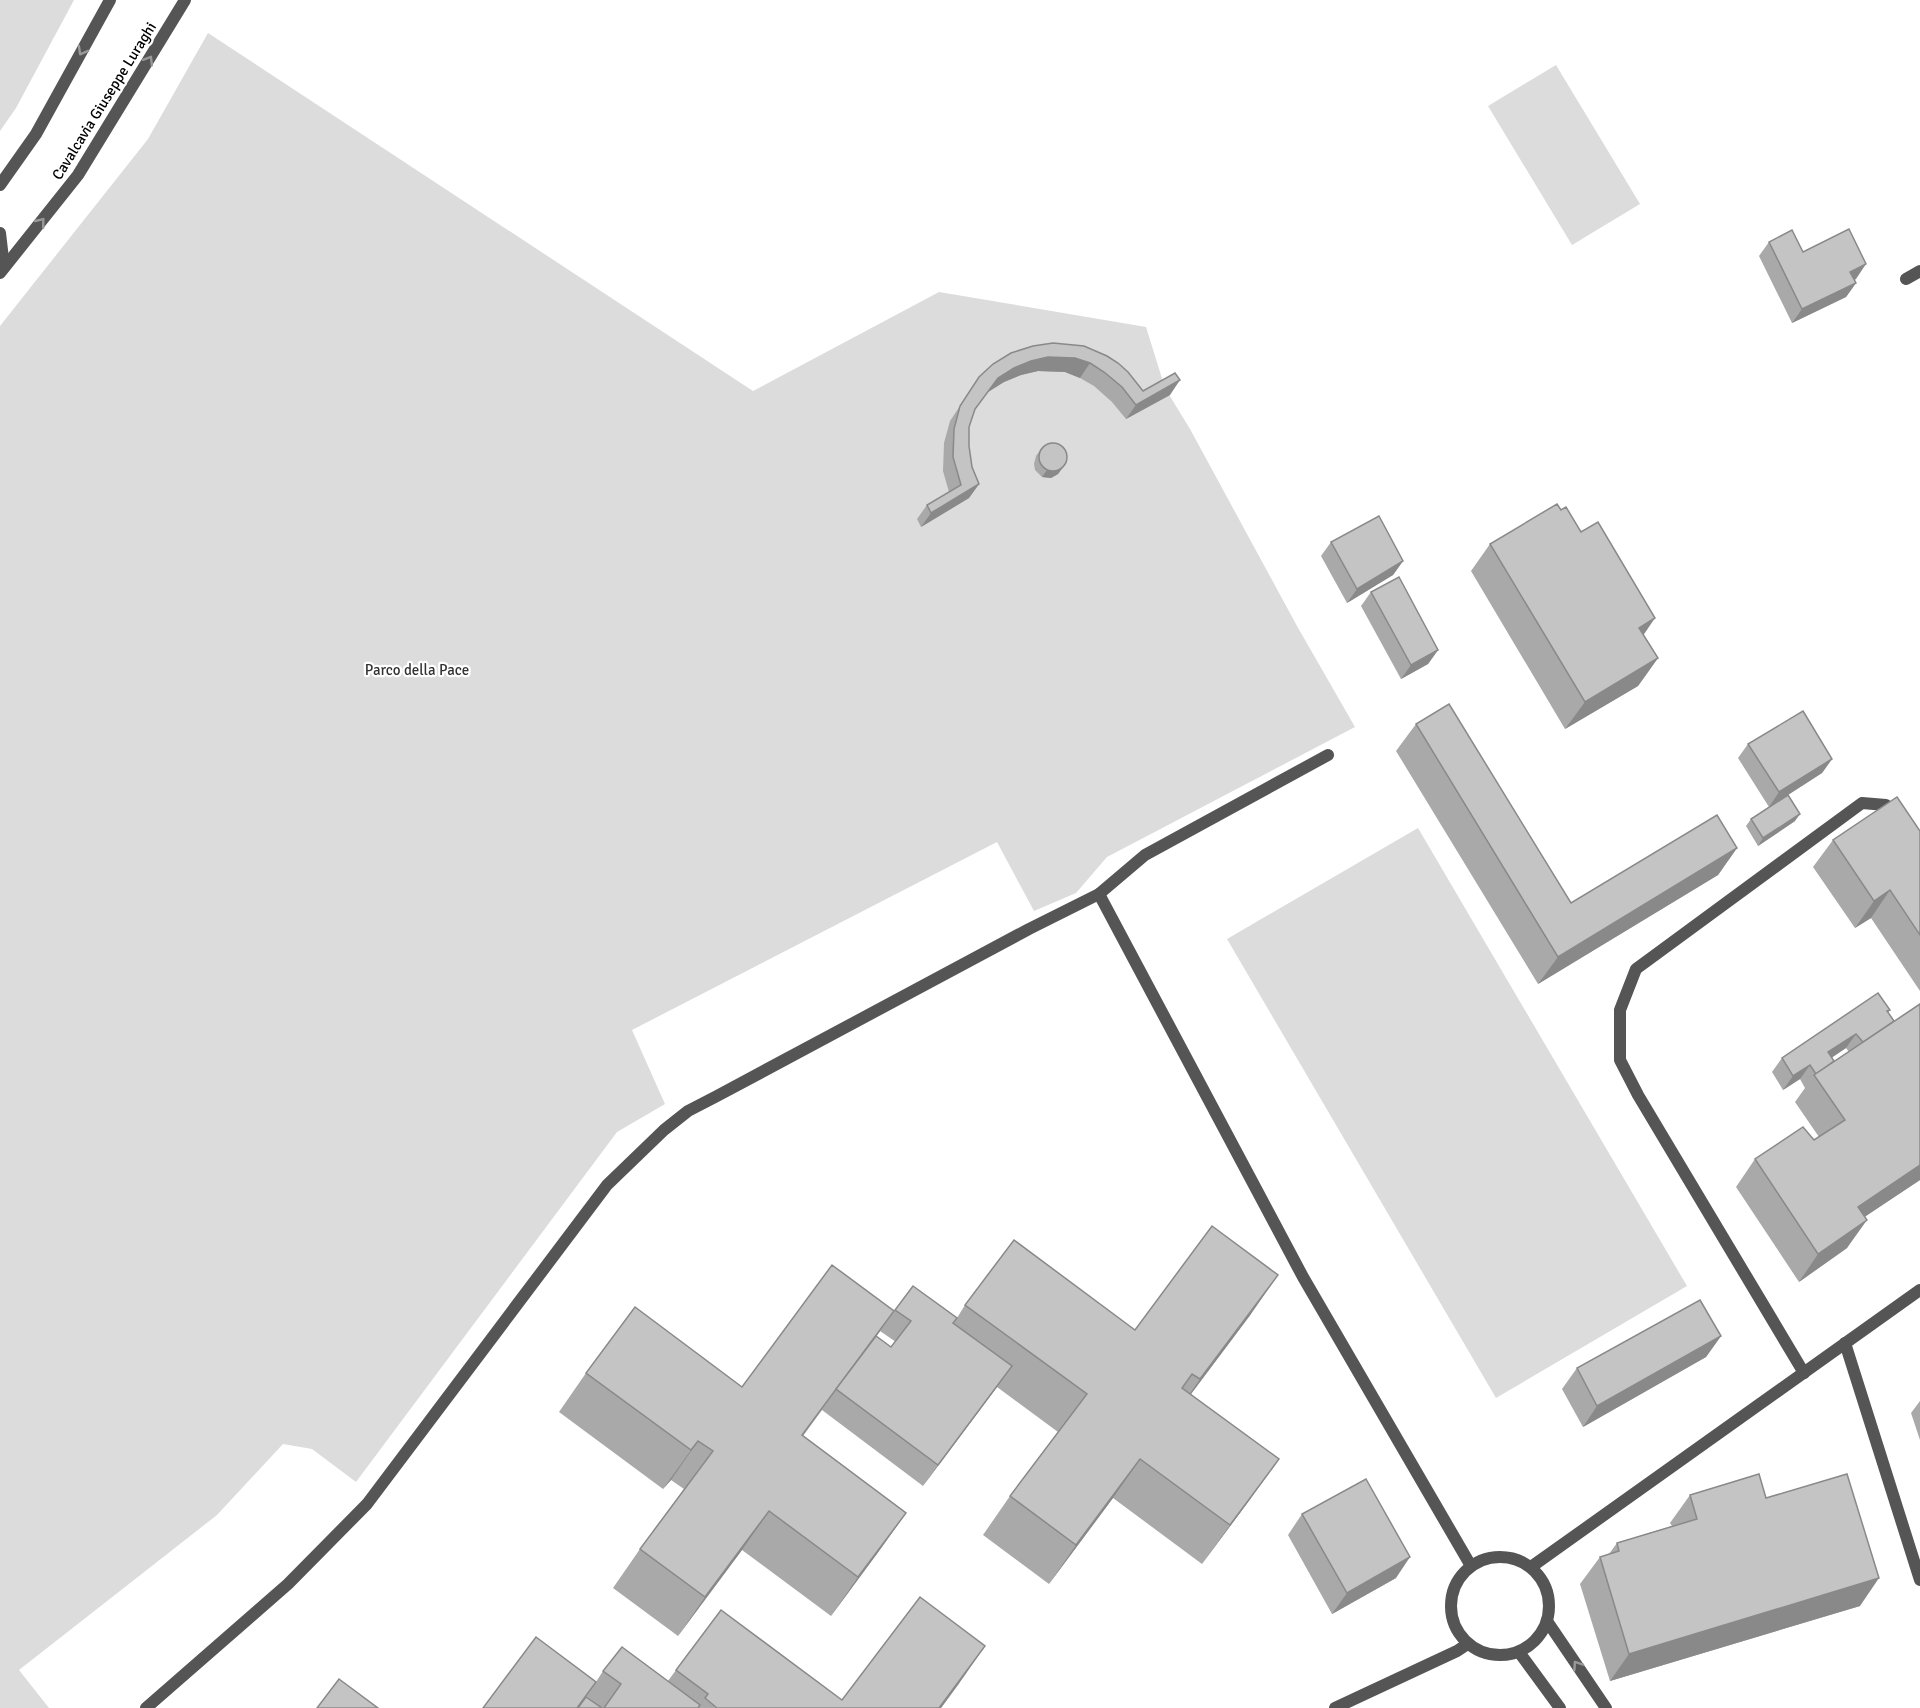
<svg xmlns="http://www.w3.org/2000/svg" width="1920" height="1708" font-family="Signika,sans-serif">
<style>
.green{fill:#dcdcdc}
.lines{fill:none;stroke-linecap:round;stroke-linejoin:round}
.service{stroke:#555;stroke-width:12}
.tertiary{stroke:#555;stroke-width:12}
.wall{fill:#a9a9a9;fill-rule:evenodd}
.shaded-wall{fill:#898989}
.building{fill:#c4c4c4;stroke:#898989;stroke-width:1.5}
.oneway{stroke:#999}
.labels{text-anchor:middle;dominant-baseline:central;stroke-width:4.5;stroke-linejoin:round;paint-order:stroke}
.street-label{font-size:15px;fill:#000;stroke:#fff}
.park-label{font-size:15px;fill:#333;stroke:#fff}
</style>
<rect width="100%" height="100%" fill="#fff"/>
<g class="green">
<polygon points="0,0 74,0 16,108 0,131"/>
<polygon points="208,33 753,391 939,292 1146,327 1165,388 1190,429 1297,626 1355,727 1107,857 1076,893 1034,911 997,842 632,1030 665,1104 617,1132 356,1482 312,1449 283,1444 217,1515 19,1670 49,1708 0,1708 0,326 148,139"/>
<polygon points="1556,65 1640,204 1572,245 1488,106"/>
<polygon points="1418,828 1687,1286 1496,1398 1227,939"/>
</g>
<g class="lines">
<g class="service">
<polyline points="1906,279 1920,271"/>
<polyline points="1099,894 1145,855 1328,755"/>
<polyline points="1845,1343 1920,1580"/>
<polyline points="1804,1373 1638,1095 1620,1060 1620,1010 1636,969 1862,803 1886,805 1894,815"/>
<circle cx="1500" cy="1606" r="49"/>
<polyline points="1531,1567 1920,1290"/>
<polyline points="1547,1621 1606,1708"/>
<polyline points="1519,1652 1560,1708"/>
<polyline points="146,1708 288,1584 367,1504 607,1185 664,1130 688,1111 717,1096 1029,929 1099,894 1303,1277 1471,1566"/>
<polyline points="1335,1708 1457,1651 1466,1645"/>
</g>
<g class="tertiary">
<polyline points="0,185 36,134 110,0"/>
<polyline points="0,233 4,267"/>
<polyline points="0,273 78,175 185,0"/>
</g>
</g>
<g class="wall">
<polygon points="1769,242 1803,252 1856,279 1854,280 1856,283 1846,297 1792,323 1759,256"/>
<polygon points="1053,343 1143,391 1170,395 1126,419 1112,402 1094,386 1080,378 1065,372 1038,371 1021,375 1004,382 988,392 975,410 969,427 969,446 972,467 979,484 969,498 921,527 917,519 927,505 949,492 943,471 944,443 950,421 979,377"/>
<polygon points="1041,449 1067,462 1058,474 1051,478 1042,477 1035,470 1034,464 1036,456"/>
<polygon points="1561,510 1644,635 1658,658 1638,686 1565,729 1471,571 1490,544"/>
<polygon points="1331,542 1403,561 1393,575 1347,603 1321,556"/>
<polygon points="1371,592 1438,650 1428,664 1401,679 1361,606"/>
<polygon points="1416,724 1571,903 1737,848 1718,875 1538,984 1396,751"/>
<polygon points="1748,744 1832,759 1822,773 1788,795 1795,821 1758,846 1746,826 1751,819 1786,795 1769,807 1738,758"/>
<polygon points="1920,831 1920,991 1871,918 1855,928 1813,867 1833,840"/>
<path d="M1920 1004V1180L1864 1217 1847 1248 1799 1282 1736 1187 1755 1159 1814 1140 1819 1137 1795 1102 1805 1088 1800 1079 1783 1090 1772 1072 1782 1058 1890 1010 1888 1013 1894 1021ZM1846 1048 1849 1052 1834 1061 1832 1057Z"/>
<polygon points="965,1305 1135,1330 1251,1314 1191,1394 1251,1498 1202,1564 1113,1498 1049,1584 983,1535 1010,1496 1058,1432 997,1387 923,1486 822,1410 803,1436 906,1513 879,1551 831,1616 742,1550 678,1636 613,1588 640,1549 684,1489 671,1480 663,1489 559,1412 586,1373 742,1387 876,1336 891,1347 896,1342 880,1331 895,1310 957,1318"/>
<polygon points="1721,1336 1706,1357 1583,1427 1562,1389 1577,1368"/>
<polygon points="1920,1401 1920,1440 1911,1413"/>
<polygon points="1690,1495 1766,1498 1860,1606 1610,1681 1580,1584 1600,1557 1609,1554 1617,1543 1672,1526 1670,1523"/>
<polygon points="1302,1514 1396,1578 1332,1614 1288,1535"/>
<polygon points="985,1646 941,1708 483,1708 596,1682 603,1671 668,1681 676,1670 842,1700"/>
</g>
<g class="shaded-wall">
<polygon points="1866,264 1856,279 1840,286 1850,272"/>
<polygon points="1856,283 1846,297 1792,323 1802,309"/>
<polygon points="1048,357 1075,358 1090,363 1080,378 1065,372 1038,371 1021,375 1004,382 988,392 998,378 1014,368 1031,361"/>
<polygon points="1180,380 1170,395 1126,419 1136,405"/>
<polygon points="1063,467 1058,474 1051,478 1042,477 1047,470"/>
<polygon points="979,484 969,498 921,527 931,513"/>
<polygon points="1403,561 1393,575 1347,603 1357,589"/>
<polygon points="1655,618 1636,646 1639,628"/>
<polygon points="1438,650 1428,664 1401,679 1411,665"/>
<polygon points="1658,658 1638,686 1565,729 1585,702"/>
<polygon points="1832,759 1822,773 1769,807 1779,792"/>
<polygon points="1800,814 1795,821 1758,846 1763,838"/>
<polygon points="1737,848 1718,875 1538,984 1558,957"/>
<polygon points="1890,890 1871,918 1855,928 1874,901"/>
<polygon points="1856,1034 1846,1048 1818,1067 1828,1052"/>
<polygon points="1810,1065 1800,1079 1783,1090 1793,1076"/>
<polygon points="1920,1165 1920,1180 1839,1234 1858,1207"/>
<polygon points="1867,1220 1847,1248 1799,1282 1818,1254"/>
<polygon points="1278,1275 1251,1314 1173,1418 1200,1379"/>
<polygon points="894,1311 867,1350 836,1389 775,1474 802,1435"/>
<polygon points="1721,1336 1706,1357 1583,1427 1597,1406"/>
<polygon points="1012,1366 997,1387 923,1486 938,1465"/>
<polygon points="698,1441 671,1480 663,1489 691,1450"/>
<polygon points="1140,1459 1113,1498 1049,1584 1076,1545"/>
<polygon points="1279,1459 1251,1498 1202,1564 1230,1525"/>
<polygon points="769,1511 742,1550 678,1636 705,1597"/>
<polygon points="906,1513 879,1551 831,1616 858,1577"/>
<polygon points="1410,1557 1396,1578 1332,1614 1347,1593"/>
<polygon points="1879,1578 1860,1606 1610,1681 1629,1654"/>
<polygon points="985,1646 958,1685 941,1708 939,1708"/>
</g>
<g class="building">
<polygon points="1849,229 1866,264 1850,272 1856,283 1802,309 1769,242 1792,230 1803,252"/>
<polygon points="1053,343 1084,346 1107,356 1118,363 1128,372 1143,391 1175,373 1180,380 1136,405 1122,387 1104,372 1090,363 1075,358 1048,357 1031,361 1014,368 998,378 975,409 969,427 969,446 972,467 979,484 931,513 927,505 961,485 953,457 954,429 960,406 979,377 993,364 1011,353 1033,346"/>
<circle cx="1053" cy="457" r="14"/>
<polygon points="1557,504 1561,510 1566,507 1581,532 1598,522 1655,618 1639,628 1658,658 1585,702 1490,544"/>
<polygon points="1379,516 1403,561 1357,589 1331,542"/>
<polygon points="1399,577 1438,650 1411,665 1371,592"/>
<polygon points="1449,704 1571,903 1717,815 1737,848 1558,957 1416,724"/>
<polygon points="1803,711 1832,759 1779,792 1748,744"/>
<polygon points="1788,795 1800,814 1763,838 1751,819"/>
<polygon points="1897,797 1920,831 1920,935 1890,890 1874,901 1833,840"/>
<polygon points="1878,993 1890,1010 1887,1011 1894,1021 1863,1042 1856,1034 1828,1052 1834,1061 1816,1074 1810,1065 1793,1076 1782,1058"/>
<polygon points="1920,1004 1920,1165 1858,1207 1867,1220 1818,1254 1755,1159 1803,1127 1814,1140 1845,1120 1814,1075"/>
<polygon points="1212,1226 1278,1275 1200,1379 1192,1374 1182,1388 1279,1459 1230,1525 1140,1459 1076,1545 1010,1496 1087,1394 965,1305 1014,1240 1135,1330"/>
<polygon points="832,1265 894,1311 802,1435 906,1513 858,1577 769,1511 705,1597 640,1549 713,1451 698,1441 691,1450 586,1373 635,1307 742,1387"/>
<polygon points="913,1286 957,1318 953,1323 1012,1366 938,1465 836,1389 876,1336 891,1347 911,1321 895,1310"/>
<polygon points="1700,1300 1721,1336 1597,1406 1577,1368"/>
<polygon points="1759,1474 1766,1498 1847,1474 1879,1578 1629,1654 1600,1557 1619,1551 1617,1543 1697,1519 1690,1495"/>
<polygon points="1366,1479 1410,1557 1347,1593 1302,1514"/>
<polygon points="920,1597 985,1646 939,1708 717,1708 705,1698 708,1694 676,1670 721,1610 842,1700"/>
<polygon points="536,1637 596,1682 577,1708 483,1708"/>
<polygon points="622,1647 700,1705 698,1708 604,1708 621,1684 603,1671"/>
<polygon points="339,1679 378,1708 317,1708"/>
<polygon points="586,1697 602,1708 578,1708"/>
</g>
<defs><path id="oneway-chevron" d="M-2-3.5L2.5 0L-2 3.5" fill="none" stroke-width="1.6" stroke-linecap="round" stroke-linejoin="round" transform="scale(1.5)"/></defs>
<g class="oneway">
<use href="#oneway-chevron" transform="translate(82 51) rotate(119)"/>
<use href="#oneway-chevron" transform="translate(149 60) rotate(-58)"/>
<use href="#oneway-chevron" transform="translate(41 222) rotate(-51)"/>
<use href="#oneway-chevron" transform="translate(1577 1665) rotate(-124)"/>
</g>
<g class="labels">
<g class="street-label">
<text transform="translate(104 101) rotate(-58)">Cavalcavia Giuseppe Luraghi</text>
</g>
<g class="park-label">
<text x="417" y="670">Parco della Pace</text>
</g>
</g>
</svg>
